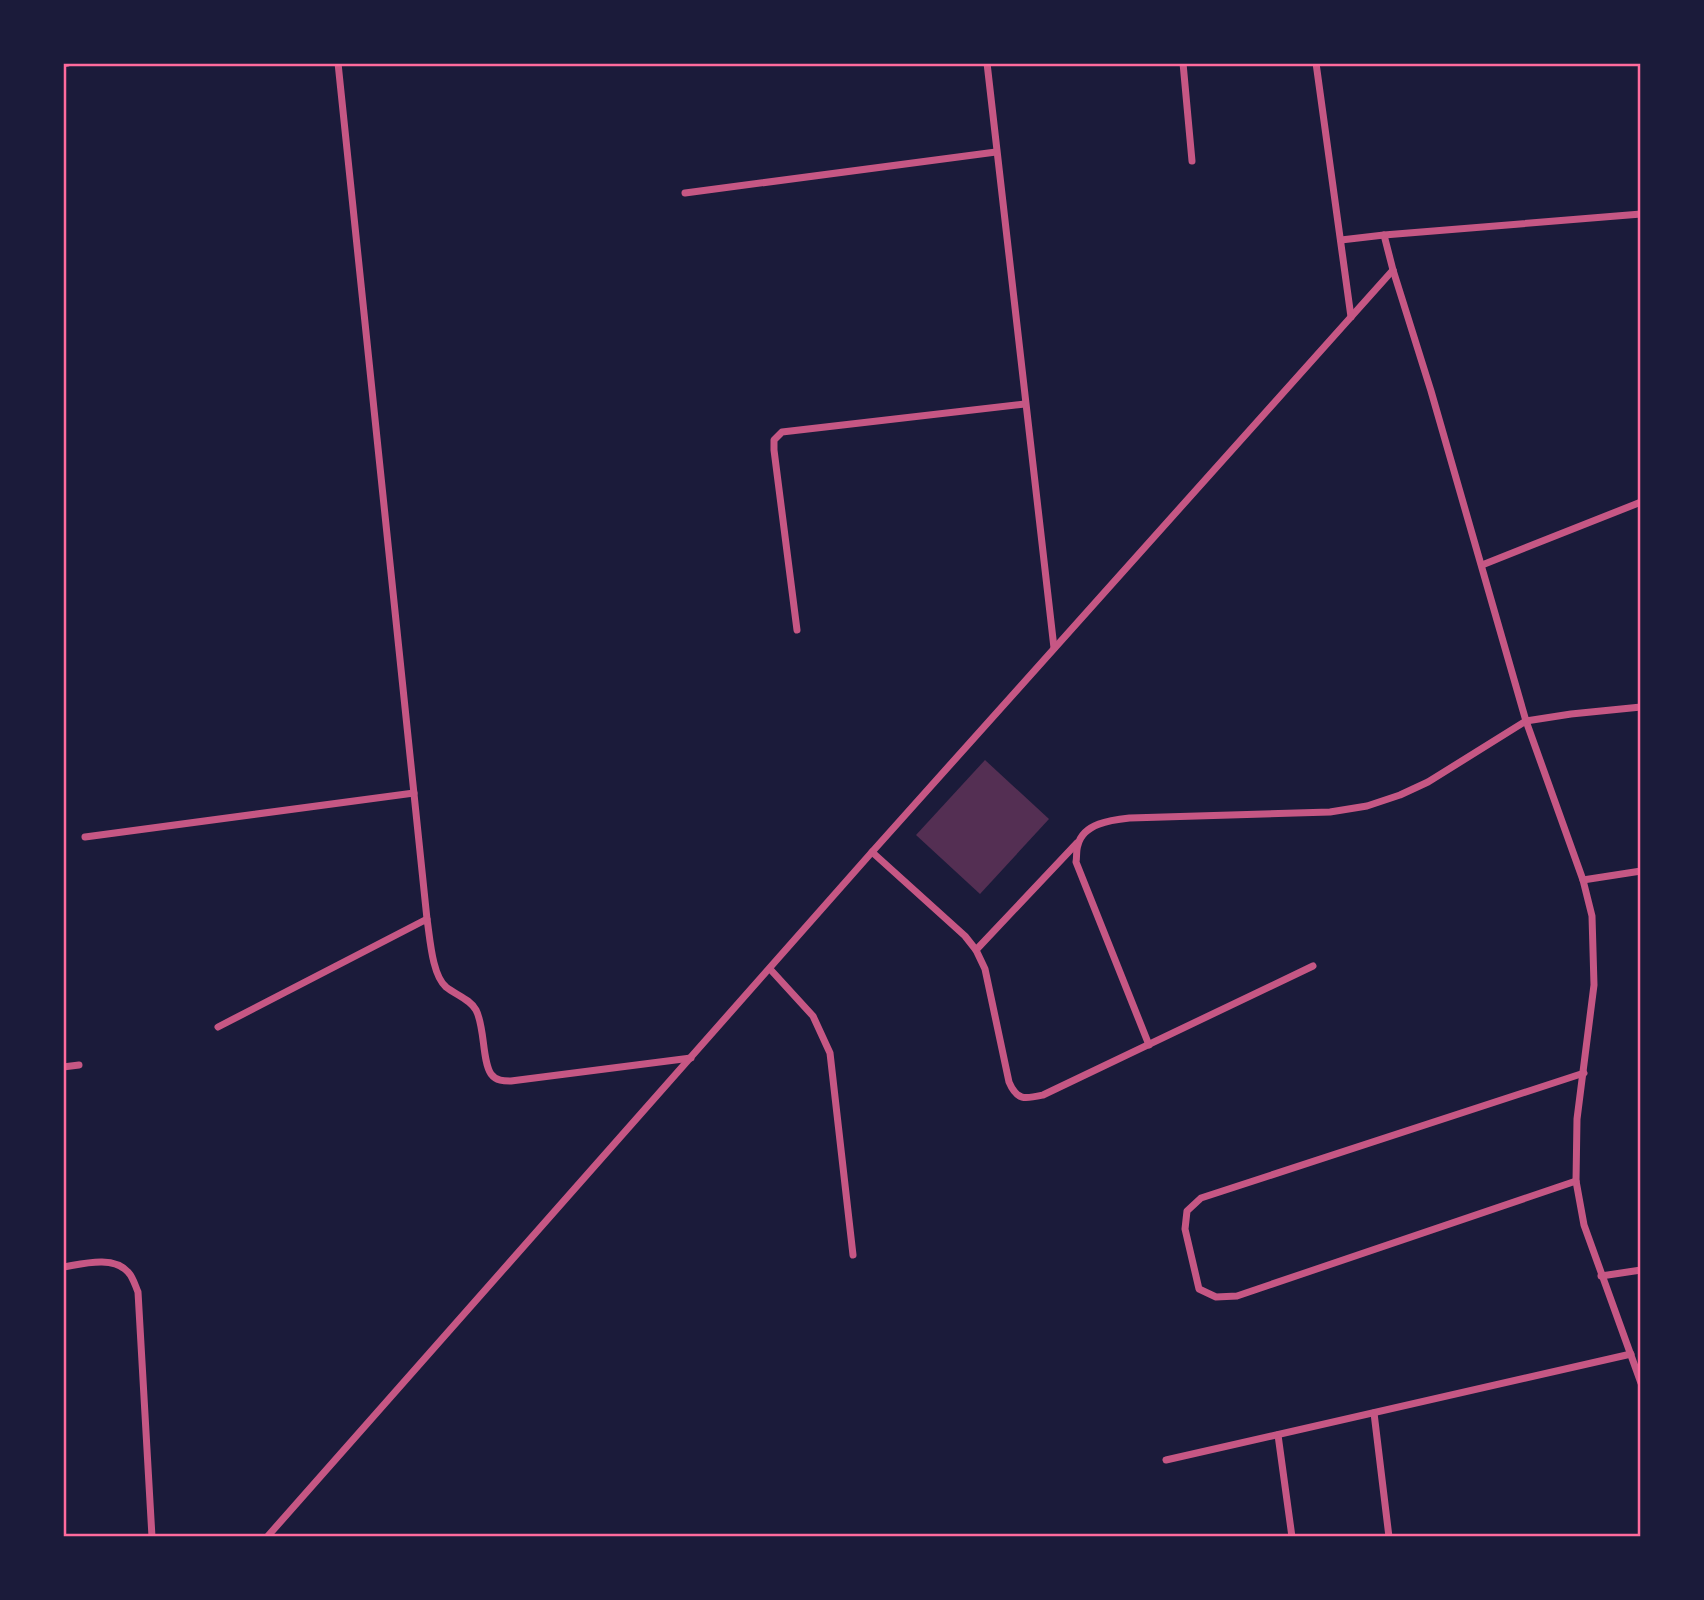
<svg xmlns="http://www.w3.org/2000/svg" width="1704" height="1600" font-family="'Asap Condensed',sans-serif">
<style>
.building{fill:#542f53}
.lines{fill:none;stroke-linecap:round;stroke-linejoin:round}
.minor{stroke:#c65784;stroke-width:7}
.neatline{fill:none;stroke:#ff6b9d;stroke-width:2.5}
</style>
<rect width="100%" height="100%" fill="#1b1b3a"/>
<polygon class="building" points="985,760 1049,819 980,894 916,835"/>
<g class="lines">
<g class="minor">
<polyline points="338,63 427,919"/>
<polyline points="987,63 1054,648"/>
<polyline points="1183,63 1192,161"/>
<polyline points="1316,63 1351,317"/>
<polyline points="63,64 68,63"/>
<polyline points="685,193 996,152"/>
<polyline points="1384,235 1393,270 1431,391 1526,721 1583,880 1592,916 1594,985 1577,1119 1576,1181 1584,1225 1641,1383"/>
<polyline points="1341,240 1384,235 1641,214"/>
<polyline points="1482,565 1641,502"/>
<polyline points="797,630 774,450 774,440 782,432 1025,404"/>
<polyline points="85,837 414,793"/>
<path d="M872 852 965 936 976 950 985 969 1009 1082C1017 1101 1025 1099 1043 1095L1313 966"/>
<polyline points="1583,880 1641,871"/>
<polyline points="976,950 1077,843"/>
<polyline points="770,969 813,1016 830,1053 853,1255"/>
<path d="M218 1027 427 919C430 938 432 975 446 987 456 995 470 999 476 1010 485 1027 482 1061 491 1074 496 1081 504 1081 511 1081L691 1058"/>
<path d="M1149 1045 1076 862C1077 857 1076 850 1078 845 1083 823 1112 820 1130 818L1330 812 1367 806 1400 795 1428 782 1526 721 1571 714 1641 707"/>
<polyline points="63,1067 79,1065"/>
<polyline points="1576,1181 1237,1296 1216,1297 1199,1289 1185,1229 1187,1211 1201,1198 1584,1073"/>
<path d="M63 1267C82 1264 113 1255 128 1272 133 1277 135 1285 138 1292L152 1537"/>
<polyline points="1601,1276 1641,1270"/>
<polyline points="1374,1413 1389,1537"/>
<polyline points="1278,1435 1292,1537"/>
<polyline points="1166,1460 1631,1354"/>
<polyline points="267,1537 872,852 1393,270"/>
</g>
</g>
<rect width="1704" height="1600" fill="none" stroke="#1b1b3a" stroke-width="130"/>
<rect x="65" y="65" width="1574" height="1470" class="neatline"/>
</svg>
